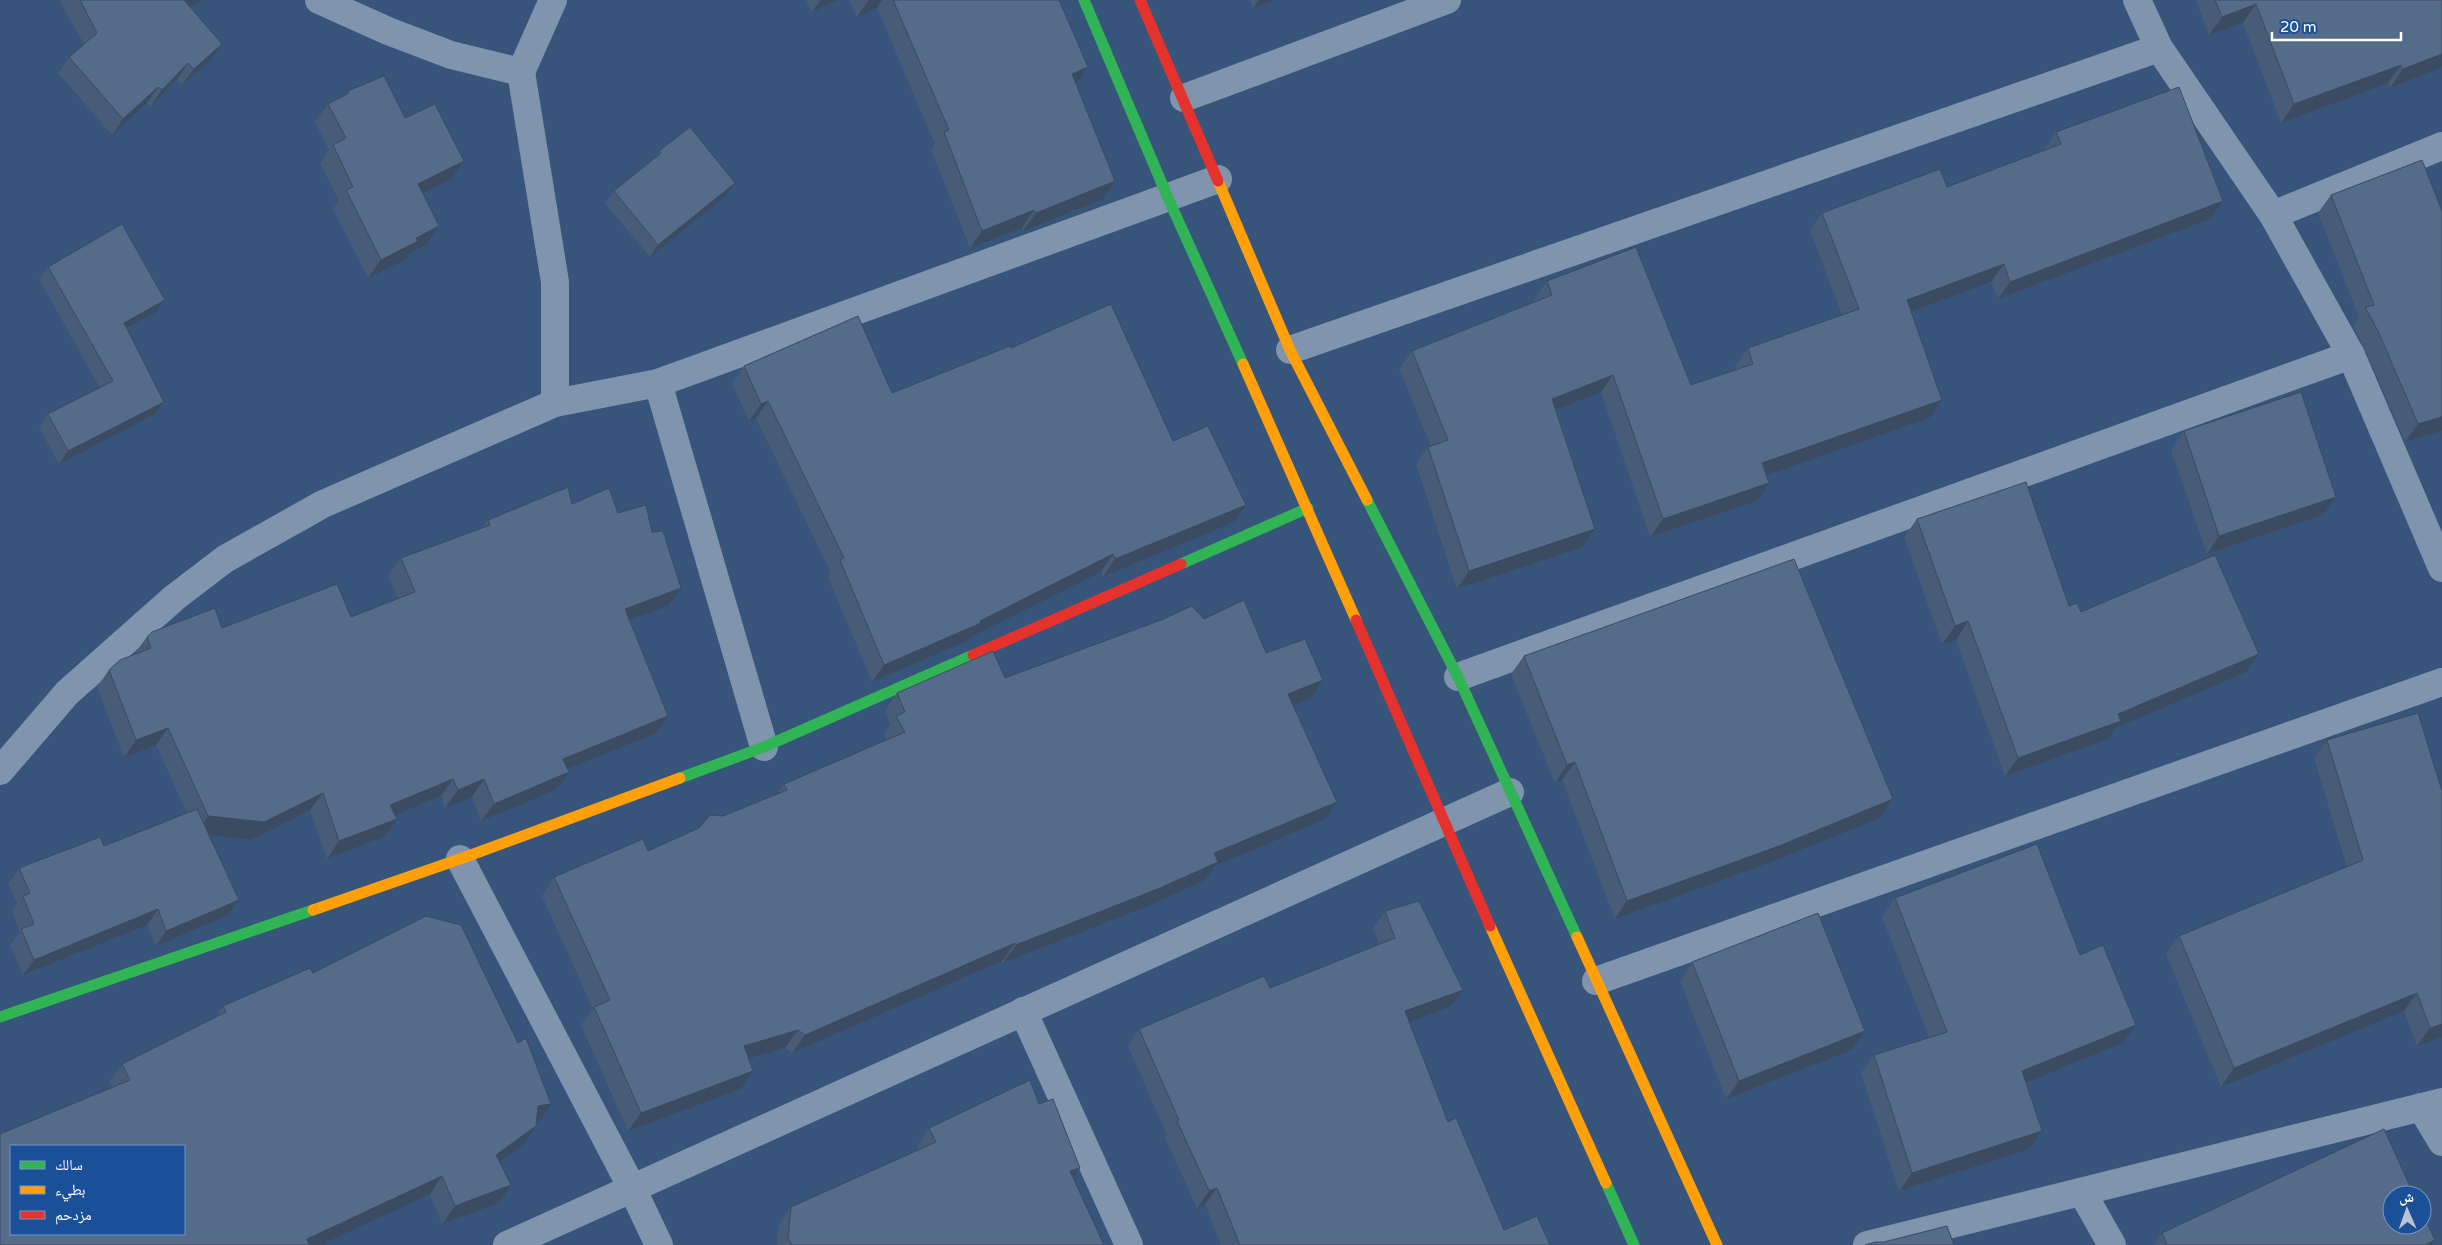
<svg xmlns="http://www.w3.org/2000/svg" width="2442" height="1245" font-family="'Varela Round','Noto Naskh Arabic',sans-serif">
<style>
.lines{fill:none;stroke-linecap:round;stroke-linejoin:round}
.street{stroke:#8194ad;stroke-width:28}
.fast{stroke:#30b455;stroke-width:11}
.slow{stroke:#ff9f0a;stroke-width:11}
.jam{stroke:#e5322d;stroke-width:11}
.wall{fill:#485c77}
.shaded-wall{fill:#3b4b61}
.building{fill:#546b8a;stroke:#3b4b61;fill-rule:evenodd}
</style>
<rect width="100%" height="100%" fill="#37547b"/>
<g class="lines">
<g class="street">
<polyline points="319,0 388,31 451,55 521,72 553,0"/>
<polyline points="2137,0 2159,48 2273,215 2351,355 2442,568"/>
<polyline points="521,72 555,282 555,403"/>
<polyline points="1184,98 1447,0"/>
<polyline points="2273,215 2442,146"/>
<polyline points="1290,350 2159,48"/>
<polyline points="658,383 764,747"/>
<polyline points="1458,677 2351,355"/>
<polyline points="0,771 67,693 174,598 225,559 323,504 555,403 658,383 1218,179"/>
<polyline points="460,859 632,1188 659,1245"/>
<polyline points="1596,981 2442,682"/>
<polyline points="1023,1011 1129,1245"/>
<polyline points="2421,1107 2442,1142"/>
<polyline points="2082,1192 2112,1245"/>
<polyline points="507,1245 1510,792"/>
<polyline points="1867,1245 2442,1102"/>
</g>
<g class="fast">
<polyline points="1084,0 1168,198 1243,364"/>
<polyline points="1367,500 1458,677 1577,937"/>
<polyline points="1181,564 1308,508"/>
<polyline points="680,778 764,747 973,655"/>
<polyline points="0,1017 313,910"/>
<polyline points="1606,1183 1634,1245"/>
</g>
<g class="slow">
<polyline points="1218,181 1290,350 1367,500"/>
<polyline points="1243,364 1356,620"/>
<polyline points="313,910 460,859 680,778"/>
<polyline points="1490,926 1606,1183"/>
<polyline points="1577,937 1717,1245"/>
</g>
<g class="jam">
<polyline points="1140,0 1218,181"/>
<polyline points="1356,620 1490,926"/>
<polyline points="973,655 1181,564"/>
</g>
</g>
<g class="wall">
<polygon points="59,0 202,0 190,7 211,60 182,85 177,79 150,107 147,103 112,135 58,73 69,57 84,44"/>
<polygon points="806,0 838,0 812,12"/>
<polygon points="849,0 1059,0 1076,84 1103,199 1023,231 1022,228 970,248 931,150 935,144 877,8 857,17"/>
<polygon points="1250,0 1275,0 1253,8"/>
<polygon points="2196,0 2442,0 2442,65 2440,68 2390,88 2388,83 2281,123 2243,23 2209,35"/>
<polygon points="348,91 405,118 464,161 451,179 422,193 439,226 426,245 410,253 405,260 368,278 333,209 339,201 320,163 329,150 315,122 328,104 345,96"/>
<polygon points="2056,132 2210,219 1998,299 1991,282 1911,312 1929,418 1766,475 1757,501 1650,537 1601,392 1556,410 1595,529 1582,547 1457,589 1416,464 1428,447 1431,446 1399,369 1412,351 1535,301 1534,299 1547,281 1691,385 1736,369 1735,366 1748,348 1842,315 1810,230 1822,213 1947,187 2044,150"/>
<polygon points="659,151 735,183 726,196 650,257 605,203 614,191 654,158"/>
<polygon points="2331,195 2442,431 2405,442 2365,349 2354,327 2353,326 2359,317 2318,213"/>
<polygon points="48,267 165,300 156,312 127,329 164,402 155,414 59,464 39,427 48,414 100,388 39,279"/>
<polygon points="1011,348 1173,441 1246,505 1234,522 1103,577 1101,572 971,637 969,640 872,682 828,577 831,573 756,418 749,421 732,383 744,366 892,393"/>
<polygon points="2184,431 2323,515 2207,554 2171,450"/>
<polygon points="572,504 618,513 652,532 681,588 668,606 630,620 668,716 656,733 567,769 569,772 556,790 481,821 472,797 445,808 441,796 395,815 384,837 327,859 310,810 251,840 209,835 239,900 228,915 156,946 147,925 23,975 10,945 20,932 12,911 17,904 8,884 19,868 104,846 187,813 156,745 124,758 97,687 109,670 134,654 147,637 222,628 351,617 398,599 388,576 401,558 482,529 488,520"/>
<polygon points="1917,519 2081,612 2259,654 2246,672 2116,728 2108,739 2005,776 1956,640 1942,644 1904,537"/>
<polygon points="1204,619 1266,653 1323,680 1311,698 1293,705 1324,820 1215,866 1205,880 1148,906 1003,963 1002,961 792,1053 785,1048 749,1059 753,1071 741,1089 628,1131 581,1025 593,1009 542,896 554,877 648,851 723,816 777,794 784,784 887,740 884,734 890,725 885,711 897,693 1005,678"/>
<polygon points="1524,656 1893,799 1880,818 1766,864 1615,919 1562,780 1555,783 1511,674"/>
<polygon points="2327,740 2442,791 2442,1037 2417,1046 2404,1011 2221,1087 2166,954 2179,936 2347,867 2314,758"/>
<polygon points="1895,898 2136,1025 2123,1043 2026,1082 2042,1131 2029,1149 1899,1191 1861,1073 1874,1055 1929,1037 1882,917"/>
<polygon points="1385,911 1463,990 1451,1006 1409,1022 1448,1122 1504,1230 1550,1245 1221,1245 1205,1204 1197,1208 1165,1138 1167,1135 1128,1046 1139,1029 1270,988 1379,944 1373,928"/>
<polygon points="1692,962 1865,1031 1852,1050 1726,1099 1680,981"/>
<polygon points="313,973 539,1122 537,1122 536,1126 524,1144 499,1161 499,1203 442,1224 430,1194 112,1087 109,1082 122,1064 216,1017 223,1006"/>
<polygon points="1039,1104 1080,1168 1073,1178 1104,1245 777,1245 779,1225 791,1207 919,1150 917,1146 929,1128"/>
<polygon points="2162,1233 2435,1240 2432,1245 2154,1245"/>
</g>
<g class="shaded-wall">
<polygon points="184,0 202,0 173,16"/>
<polygon points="821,0 838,0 812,12"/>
<polygon points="869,0 882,0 877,8 857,17"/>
<polygon points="1259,0 1275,0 1253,8"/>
<polygon points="2256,4 2243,23 2209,35 2222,17"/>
<polygon points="222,44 211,60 182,85 194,69"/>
<polygon points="2442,52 2442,65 2440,68 2390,88 2403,69"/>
<polygon points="188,63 177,79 150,107 162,90"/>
<polygon points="2401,65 2388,83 2281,123 2294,104"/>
<polygon points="1088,67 1075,85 1072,74"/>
<polygon points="158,87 147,103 112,135 123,119"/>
<polygon points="464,161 451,179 405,202 418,184"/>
<polygon points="1115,181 1103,199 1023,231 1036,213"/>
<polygon points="735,183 726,196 650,257 658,245"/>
<polygon points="2223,201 2210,219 1998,299 2010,282"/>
<polygon points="1034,210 1022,228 970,248 982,231"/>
<polygon points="439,226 426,245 410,253 405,260 368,278 381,260 416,238"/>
<polygon points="2004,264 1991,282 1894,318 1907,300"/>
<polygon points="165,300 156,312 115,335 124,323"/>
<polygon points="1613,375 1601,392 1540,416 1552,399"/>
<polygon points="1942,400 1929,418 1750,481 1762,463"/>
<polygon points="768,401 756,418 749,421 761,404"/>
<polygon points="164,402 155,414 59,464 68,451"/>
<polygon points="2442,417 2442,431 2405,442 2418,424"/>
<polygon points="1769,483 1757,501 1650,537 1663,519"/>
<polygon points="2336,497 2323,515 2207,554 2219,536"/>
<polygon points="1246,505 1234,522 1103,577 1115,559"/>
<polygon points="1595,529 1582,547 1457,589 1469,571"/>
<polygon points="1113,554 1101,572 971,637 969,640 872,682 884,665 980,621"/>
<polygon points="681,588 668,606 613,626 625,609"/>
<polygon points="1968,621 1956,640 1942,644 1955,626"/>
<polygon points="2259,654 2246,672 2116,728 2108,739 2005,776 2018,758 2118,714"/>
<polygon points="1323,680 1311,698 1276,712 1288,694"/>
<polygon points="668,716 656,733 550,776 563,759"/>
<polygon points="168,728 156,745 124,758 136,740"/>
<polygon points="1575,762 1562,780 1555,783 1567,765"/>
<polygon points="569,772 556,790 481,821 494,804"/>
<polygon points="453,779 441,796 378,822 390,805"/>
<polygon points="484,779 472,797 445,808 458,790"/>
<polygon points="323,793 310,810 251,840 196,833 208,816"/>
<polygon points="1893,799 1880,818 1766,864 1615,919 1627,901"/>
<polygon points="1337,802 1324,820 1215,866 1205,880 1148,906 1003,963 1016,945 1214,853"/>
<polygon points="397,819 384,837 327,859 339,841"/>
<polygon points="239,900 228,915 156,946 166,931"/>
<polygon points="158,909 147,925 23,975 34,960"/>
<polygon points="1015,943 1002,961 792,1053 805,1035"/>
<polygon points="1463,990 1451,1006 1394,1028 1405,1011"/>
<polygon points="2417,993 2404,1011 2221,1087 2234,1068"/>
<polygon points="2442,1024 2442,1037 2417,1046 2430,1028"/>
<polygon points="2136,1025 2123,1043 2010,1089 2022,1071"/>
<polygon points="798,1030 785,1048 731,1064 744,1046"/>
<polygon points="1865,1031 1852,1050 1726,1099 1739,1081"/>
<polygon points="753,1071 741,1089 628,1131 641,1113"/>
<polygon points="551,1104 539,1122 525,1124 538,1106"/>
<polygon points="536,1126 524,1144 483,1173 496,1155"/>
<polygon points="2042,1131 2029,1149 1899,1191 1912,1173"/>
<polygon points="1080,1168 1068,1185 1070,1171"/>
<polygon points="442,1176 430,1194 320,1245 303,1245 307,1239"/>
<polygon points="511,1185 499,1203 442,1224 455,1206"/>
<polygon points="1217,1188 1205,1204 1197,1208 1209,1191"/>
<polygon points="2435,1240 2432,1245 2425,1245"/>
</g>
<g class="building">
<polygon points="80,0 184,0 222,44 194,69 188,63 162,90 158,87 123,119 69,57 97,33"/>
<polygon points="893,0 1059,0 1088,67 1072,74 1115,181 1036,213 1034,210 982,231 944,132 949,130"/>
<polygon points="2215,0 2442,0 2442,54 2403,69 2401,65 2294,104 2256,4 2222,17"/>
<polygon points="384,76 405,118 435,104 464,161 418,184 439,226 416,238 418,241 381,260 346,190 353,187 333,145 346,138 328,104 349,93 348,91"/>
<polygon points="2179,87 2223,201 2010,282 2004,264 1907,300 1942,400 1762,463 1769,483 1663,519 1613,375 1552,399 1595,529 1469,571 1428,447 1448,440 1412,351 1552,295 1547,281 1636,247 1691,385 1753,364 1748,348 1859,309 1822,213 1940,169 1947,187 2061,144 2056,132"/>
<polygon points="690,127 735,183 658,245 614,191 661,153 659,151"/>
<polygon points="2422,160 2442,211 2442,417 2418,424 2378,331 2366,309 2366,307 2374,305 2331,195"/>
<polygon points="122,224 165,300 124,323 164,402 68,451 48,414 113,381 48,267"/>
<polygon points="1111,304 1173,441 1208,426 1246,505 1115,559 1113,554 980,621 981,623 884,665 840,560 844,558 768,401 761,404 744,366 858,316 892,393 1010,346 1011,348"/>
<polygon points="2301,392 2336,497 2219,536 2184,431"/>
<polygon points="2026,482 2069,606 2077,603 2081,612 2215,555 2259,654 2118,714 2121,721 2018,758 1968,621 1955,626 1917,519"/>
<polygon points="568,487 572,504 609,488 618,513 646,505 652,532 663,531 681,588 625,609 668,716 563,759 569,772 494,804 484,779 458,790 453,779 390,805 397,819 339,841 323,793 264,822 208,816 168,728 136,740 109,670 120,660 151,648 147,637 152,632 215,608 222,628 337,584 351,617 415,592 401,558 490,525 488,520"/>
<polygon points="1794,559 1893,799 1779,846 1627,901 1575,762 1567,765 1524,656"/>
<polygon points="1244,600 1266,653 1305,639 1323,680 1288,694 1337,802 1214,853 1218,862 1160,888 1016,945 1015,943 805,1035 798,1030 744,1046 753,1071 641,1113 594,1007 610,1000 554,877 643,839 648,851 699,828 710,815 723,816 787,790 784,784 905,732 896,716 905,712 897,693 993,651 1005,678 1161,620 1192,606 1204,619"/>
<polygon points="2418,713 2442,791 2442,1024 2430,1028 2417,993 2234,1068 2179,936 2363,860 2327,740"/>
<polygon points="197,809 239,900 166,931 158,909 34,960 21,929 34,924 23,896 30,893 19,868 100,837 104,846"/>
<polygon points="2037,844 2080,955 2103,945 2136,1025 2022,1071 2042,1131 1912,1173 1874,1055 1947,1032 1895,898"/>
<polygon points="1419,901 1463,990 1405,1011 1448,1122 1456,1118 1504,1230 1537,1216 1550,1245 1240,1245 1217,1188 1209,1191 1177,1121 1179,1120 1139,1029 1264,976 1270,988 1395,938 1385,911"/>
<polygon points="1818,913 1865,1031 1739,1081 1692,962"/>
<path d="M426 916 461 925 518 1043 526 1038 551 1104 538 1106 536 1126 496 1155 511 1185 455 1206 442 1176 307 1239 309 1245H0V1134L130 1080 122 1064 226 1012 223 1006 310 968 313 973ZM11 1146H184V1234H11Z"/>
<polygon points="1030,1080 1039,1104 1053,1099 1080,1168 1070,1171 1104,1245 792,1245 788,1238 791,1207 936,1142 929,1128"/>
<polygon points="2384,1129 2414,1195 2392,1195 2392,1225 2422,1225 2422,1212 2435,1240 2425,1245 2167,1245 2162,1233"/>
<polygon points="1947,1226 1954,1245 1865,1245 1875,1242 1884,1242"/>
</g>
<rect x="10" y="1145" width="175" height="90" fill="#1a5098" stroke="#7696c1"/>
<rect x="20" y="1161" width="25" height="8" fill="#30b455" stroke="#7696c1"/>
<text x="55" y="1170" font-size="15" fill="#ffffff">سالك</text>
<rect x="20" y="1186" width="25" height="8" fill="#ff9f0a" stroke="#7696c1"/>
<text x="55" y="1195" font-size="15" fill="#ffffff">بطيء</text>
<rect x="20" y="1211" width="25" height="8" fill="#e5322d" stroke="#7696c1"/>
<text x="55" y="1220" font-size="15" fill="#ffffff">مزدحم</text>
<g transform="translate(2407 1210) rotate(358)"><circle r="24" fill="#1a5098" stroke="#7696c1"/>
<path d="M0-4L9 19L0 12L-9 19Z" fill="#b9c3d1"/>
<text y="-8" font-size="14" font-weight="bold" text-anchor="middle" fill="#ffffff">ش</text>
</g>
<path d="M2272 32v8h129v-8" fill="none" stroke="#ffffff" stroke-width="2.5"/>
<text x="2280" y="32" font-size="15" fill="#ffffff" stroke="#1a5098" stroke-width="4" paint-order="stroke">20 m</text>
</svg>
